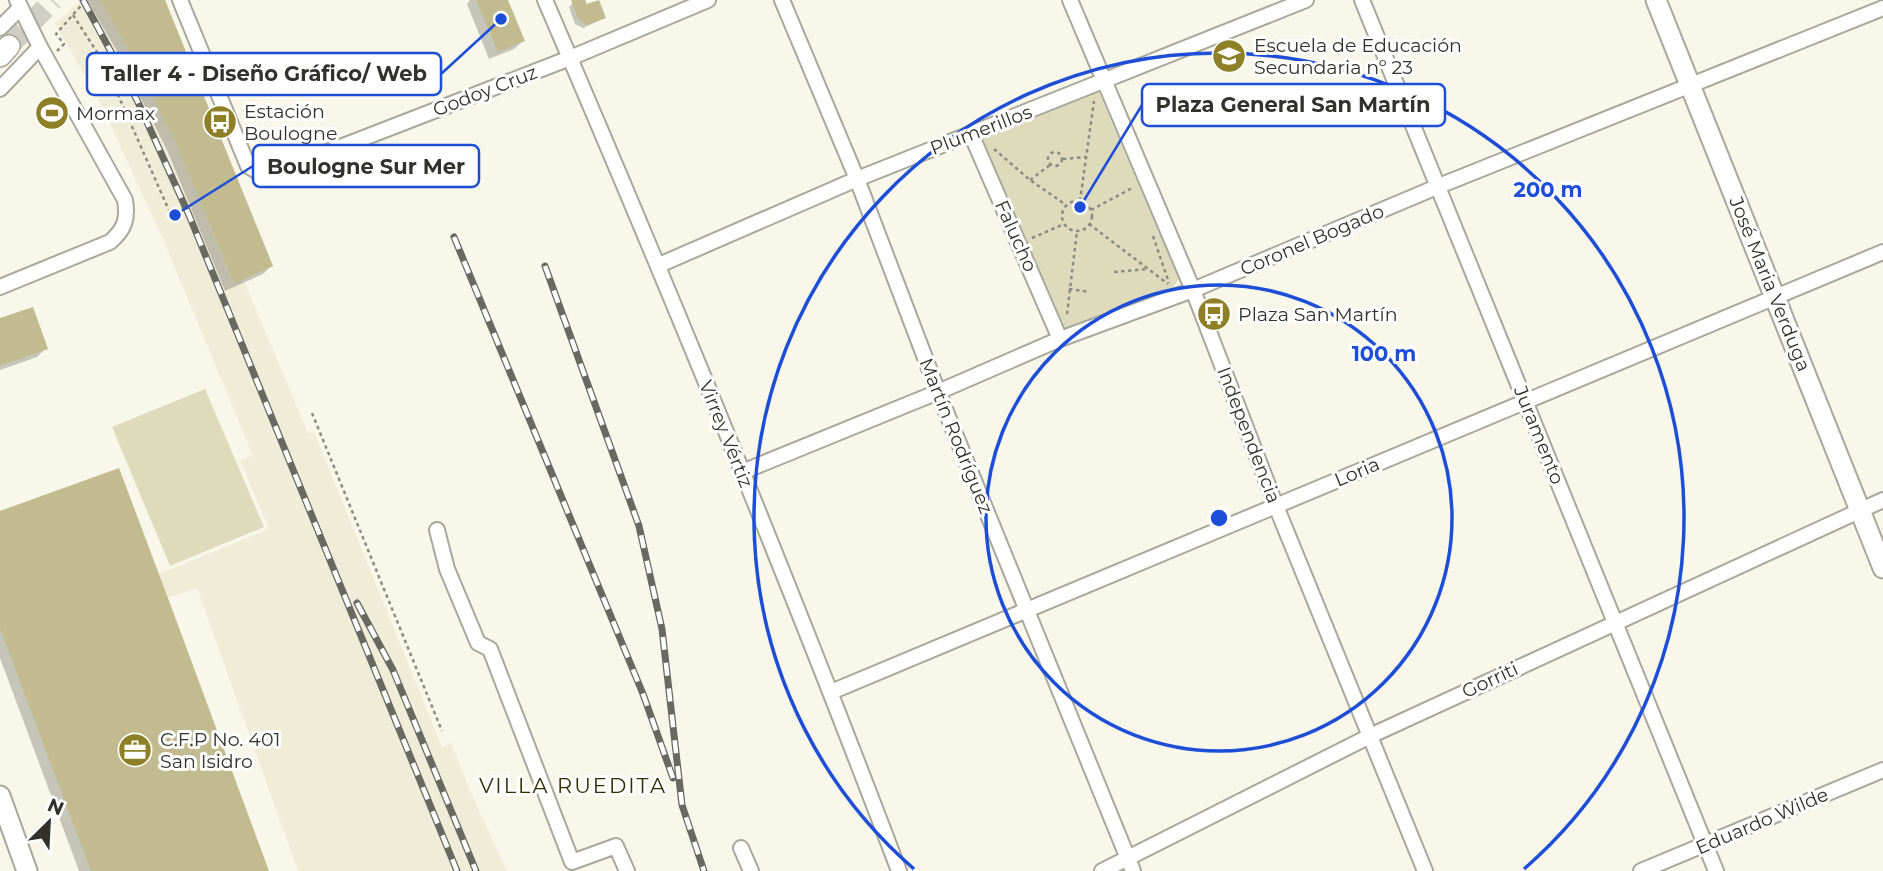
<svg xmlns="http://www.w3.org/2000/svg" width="1883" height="871" font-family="Montserrat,sans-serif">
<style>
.built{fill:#efecd7}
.green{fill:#dedabc}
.shadow{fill:#0003}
.building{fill:#c2bb8f}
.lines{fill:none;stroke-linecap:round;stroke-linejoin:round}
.primary-tunnel{stroke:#d0cfc3;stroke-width:21;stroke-dasharray:21 10;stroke-linecap:butt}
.street-casing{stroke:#aaa89b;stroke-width:18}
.secondary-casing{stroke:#aaa89b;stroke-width:23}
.primary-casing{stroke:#aaa89b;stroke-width:24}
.path{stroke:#8c8b82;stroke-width:2.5;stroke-dasharray:3.5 3.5;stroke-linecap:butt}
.street{stroke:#fff;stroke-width:14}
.secondary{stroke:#fff;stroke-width:19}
.primary{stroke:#fff;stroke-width:21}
.rail-casing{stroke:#696861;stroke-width:7}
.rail{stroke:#fff;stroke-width:4.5;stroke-dasharray:13;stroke-linecap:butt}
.ring{fill:none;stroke:#1d4ed8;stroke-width:3.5}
.labels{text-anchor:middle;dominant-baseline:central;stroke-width:6;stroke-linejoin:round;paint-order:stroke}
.poi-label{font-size:19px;fill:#32312c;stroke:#fff;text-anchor:start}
.street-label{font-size:19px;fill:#32312c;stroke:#fff}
.neighbourhood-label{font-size:21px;letter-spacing:2px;fill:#342d01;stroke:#fff}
.centre{fill:#1d4ed8;stroke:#fff;stroke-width:3.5}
.ring-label{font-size:21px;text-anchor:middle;font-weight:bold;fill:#1d4ed8;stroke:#fff;stroke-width:6;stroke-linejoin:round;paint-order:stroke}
.leader{fill:none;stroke:#1d4ed8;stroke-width:2.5}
.callout-dot{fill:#1d4ed8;stroke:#fff;stroke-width:2.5}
.callout{fill:#fff;stroke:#1d4ed8;stroke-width:2.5}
.callout-label{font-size:21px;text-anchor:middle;font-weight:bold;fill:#32312c}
</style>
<rect width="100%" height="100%" fill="#f8f7e9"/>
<polygon class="built" points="81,0 100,0 126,45 175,141 233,284 243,279 308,433 314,432 442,747 451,743 471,793 507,871 298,871 197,588 168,598 159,574 269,529 240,460 253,456 163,239 99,100 55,24"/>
<g class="green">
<polygon points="1098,90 1179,279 1171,290 1065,328 981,136"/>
<polygon points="205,389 264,527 170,566 112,427"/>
</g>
<g class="shadow">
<polygon points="87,0 163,0 271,266 263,274 225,291 167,150 118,53"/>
<polygon points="470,0 506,0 523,41 514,49 489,59 467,4"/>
<polygon points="583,0 586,7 604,18 583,28 575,24 569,7 573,3"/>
<polygon points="0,326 46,348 37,357 0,370"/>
<polygon points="0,513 267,871 79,871 0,658"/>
</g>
<g class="building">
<polygon points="100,0 165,0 273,266 234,284 175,141 126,45"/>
<polygon points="476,0 508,0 525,41 498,52"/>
<polygon points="571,0 585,0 587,4 599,0 606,18 588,25 579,20"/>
<polygon points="33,307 48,349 0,366 0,318"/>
<polygon points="119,468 168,598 269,871 91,871 0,628 0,511"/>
</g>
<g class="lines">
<polyline class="primary-tunnel" points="9,46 53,0"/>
<g class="street-casing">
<g id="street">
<polyline points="180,0 248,166 260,173 271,174 570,58 708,0"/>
<path d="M545 0C669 288 788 578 899 871"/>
<polyline points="782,0 857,179 938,392 1133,871"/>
<polyline points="1070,0 1193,290 1276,506 1425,871"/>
<polyline points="1362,0 1716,871"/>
<polyline points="0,28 19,9"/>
<polyline points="0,89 40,47"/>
<polyline points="971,134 1060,339"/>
<polyline points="659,265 857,179 1306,0"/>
<path d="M0 287 110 242C125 229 128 219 125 200L40 47 17 0"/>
<polyline points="742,472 938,392 1060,339 1193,290 1439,186 1883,8"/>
<polyline points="437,530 447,569 478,643 490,649 572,862 616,846 627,871"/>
<polyline points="831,692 1883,252"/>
<polyline points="741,848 751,871"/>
<polyline points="1102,871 1370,736 1883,500"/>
<polyline points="1641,871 1883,770"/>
</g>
</g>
<g class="secondary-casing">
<g id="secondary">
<polyline points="1656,0 1883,568"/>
<polyline points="0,796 27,871"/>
</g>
</g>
<g class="primary-casing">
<polyline id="primary" points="0,56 9,46"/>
</g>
<g class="path">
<polyline points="73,15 104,63 171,215"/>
<polyline points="57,51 64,44 56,34 86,0"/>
<polyline points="994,149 1030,180 1066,205"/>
<circle cx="1055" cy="159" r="7"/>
<polyline points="1063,159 1086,157"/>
<polyline points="1030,180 1050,165"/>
<polyline points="1080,201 1094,101"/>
<circle cx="1077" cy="216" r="15"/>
<polyline points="1091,210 1134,187"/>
<polyline points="1089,224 1168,284"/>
<polyline points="1153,236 1169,283"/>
<polyline points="1032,238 1064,224"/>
<polyline points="1114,272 1148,269"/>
<polyline points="1069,289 1089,292"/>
<polyline points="1067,314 1077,231"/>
<polyline points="312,413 442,731"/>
</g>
<use href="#street" class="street"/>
<use href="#secondary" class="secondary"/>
<use href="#primary" class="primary"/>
<g class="rail-casing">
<g id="rail">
<polyline points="83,0 137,100 189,215 457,871"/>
<polyline points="454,237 643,694 673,778"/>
<polyline points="545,266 639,526 662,629 682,805 704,871"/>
<polyline points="357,603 393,670 476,871"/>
</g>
</g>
<use href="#rail" class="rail"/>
</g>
<g class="ring">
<circle cx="1219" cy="518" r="233"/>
<path d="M914 869A465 465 0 1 1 1524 869"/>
</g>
<defs>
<g id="school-disc" transform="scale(1.75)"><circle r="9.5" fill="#8e8027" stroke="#fff"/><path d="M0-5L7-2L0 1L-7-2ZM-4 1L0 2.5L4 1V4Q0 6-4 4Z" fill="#fff"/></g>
<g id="stadium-disc" transform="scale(1.75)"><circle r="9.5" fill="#8e8027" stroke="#fff"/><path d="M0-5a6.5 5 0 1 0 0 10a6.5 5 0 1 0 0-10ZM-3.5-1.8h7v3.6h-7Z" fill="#fff"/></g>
<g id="bus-disc" transform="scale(1.75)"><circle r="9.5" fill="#8e8027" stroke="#fff"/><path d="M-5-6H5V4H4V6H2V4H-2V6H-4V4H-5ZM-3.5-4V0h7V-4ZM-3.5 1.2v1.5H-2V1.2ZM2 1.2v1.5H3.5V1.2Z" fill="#fff"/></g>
<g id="office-disc" transform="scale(1.75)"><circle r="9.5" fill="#8e8027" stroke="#fff"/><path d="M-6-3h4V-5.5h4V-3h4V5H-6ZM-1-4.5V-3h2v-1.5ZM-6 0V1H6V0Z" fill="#fff"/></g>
</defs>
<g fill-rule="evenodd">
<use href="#school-disc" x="1229" y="56"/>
<use href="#stadium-disc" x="52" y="113"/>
<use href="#bus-disc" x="220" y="122"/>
<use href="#bus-disc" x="1214" y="314"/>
<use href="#office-disc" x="135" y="750"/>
</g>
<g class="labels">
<g class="poi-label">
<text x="1254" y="45">Escuela de Educación<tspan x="1254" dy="22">Secundaria nº 23</tspan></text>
<text x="244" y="111">Estación<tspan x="244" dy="22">Boulogne</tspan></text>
<text x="76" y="113">Mormax</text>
<text x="1238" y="314">Plaza San Martín</text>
<text x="160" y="739">C.F.P No. 401<tspan x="160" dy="22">San Isidro</tspan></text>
</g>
<g class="street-label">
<text transform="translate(485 91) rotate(-21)">Godoy Cruz</text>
<text transform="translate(981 130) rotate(-21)">Plumerillos</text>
<text transform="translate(1016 236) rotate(66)">Falucho</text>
<text transform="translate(1312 240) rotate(-23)">Coronel Bogado</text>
<text transform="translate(1770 284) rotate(68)">José Maria Verduga</text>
<text transform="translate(726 434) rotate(68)">Virrey Vértiz</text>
<text transform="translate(1249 435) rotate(69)">Independencia</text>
<text transform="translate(1539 435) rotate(68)">Juramento</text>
<text transform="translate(956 436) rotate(68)">Martín Rodríguez</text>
<text transform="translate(1357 472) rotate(-23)">Loria</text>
<text transform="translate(1490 680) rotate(-25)">Gorriti</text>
<text transform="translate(1762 821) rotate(-23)">Eduardo Wilde</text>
</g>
<g class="neighbourhood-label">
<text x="573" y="785">VILLA RUEDITA</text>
</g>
</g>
<circle cx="1219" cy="518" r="10" class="centre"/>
<g class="ring-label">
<text x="1548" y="197">200 m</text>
<text x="1384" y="361">100 m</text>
</g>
<path class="leader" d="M501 19L441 74M1080 207L1142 105M175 215L253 166"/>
<g class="callout-dot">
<circle cx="501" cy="19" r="7"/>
<circle cx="1080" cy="207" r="7"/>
<circle cx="175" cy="215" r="7"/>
</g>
<g class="callout">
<rect x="87" y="53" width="354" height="42" rx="7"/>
<rect x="1142" y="84" width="303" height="42" rx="7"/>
<rect x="253" y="145" width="226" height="42" rx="7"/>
</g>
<g class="callout-label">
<text x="264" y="81">Taller 4 - Diseño Gráfico/ Web</text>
<text x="1293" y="112">Plaza General San Martín</text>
<text x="366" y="174">Boulogne Sur Mer</text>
</g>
<g transform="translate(49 822) rotate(24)" stroke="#ffffff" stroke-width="5" paint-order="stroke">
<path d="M0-5L12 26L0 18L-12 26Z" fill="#32312c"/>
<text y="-10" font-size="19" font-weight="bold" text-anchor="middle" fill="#32312c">N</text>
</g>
</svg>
